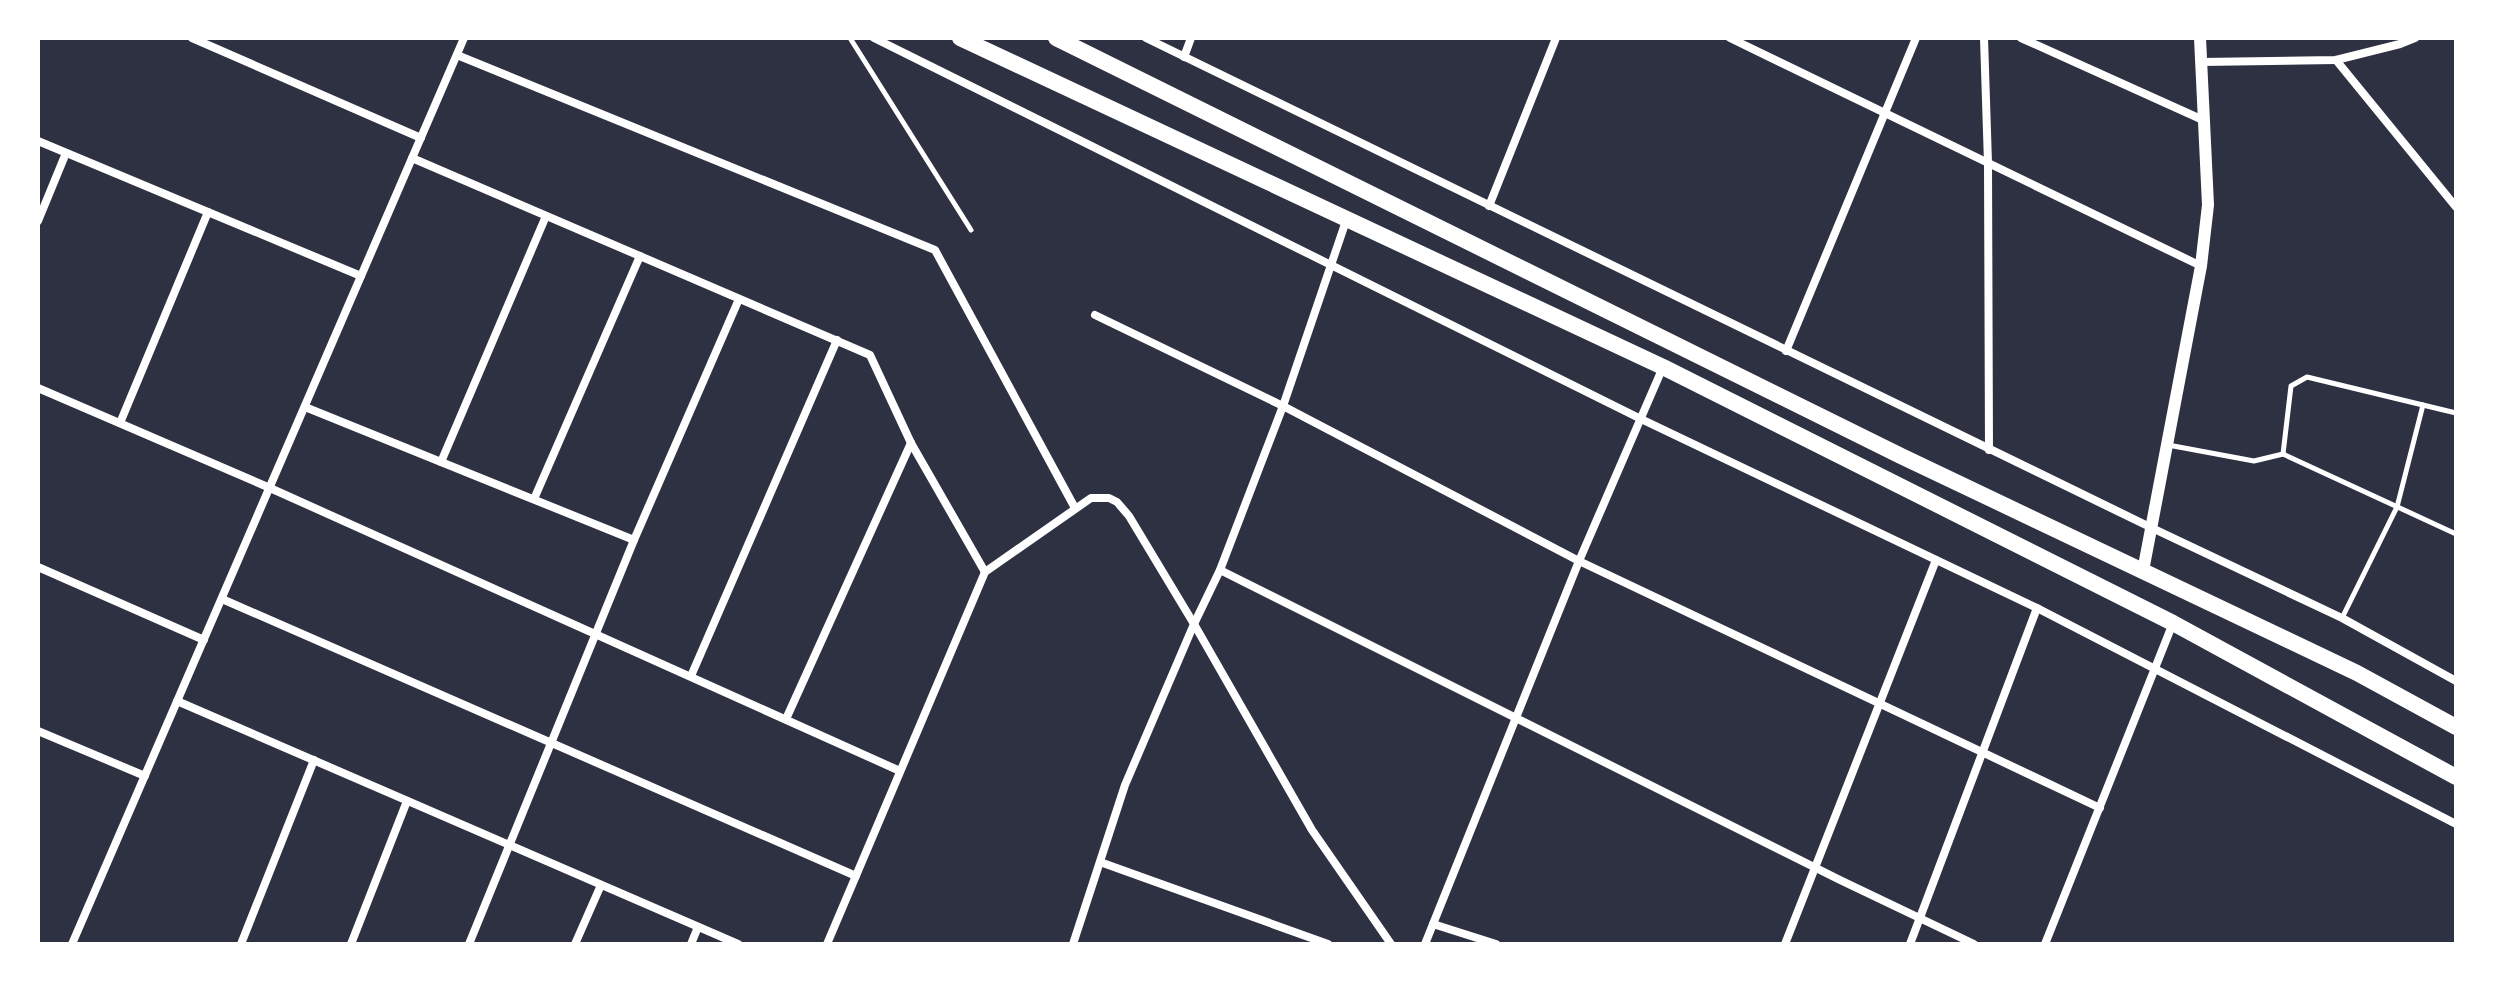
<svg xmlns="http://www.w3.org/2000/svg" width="2494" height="982" font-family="'Source Sans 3',sans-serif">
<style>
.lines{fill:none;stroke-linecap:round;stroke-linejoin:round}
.service{stroke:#fff;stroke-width:5}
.minor{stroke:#fff;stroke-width:8}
.tertiary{stroke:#fff;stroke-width:12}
.trunk{stroke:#fff;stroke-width:16}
</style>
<rect width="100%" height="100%" fill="#2d3142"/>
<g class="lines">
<g class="service">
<polyline points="850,38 971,230"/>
<polyline points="2168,445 2254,461 2283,454 2456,534"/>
<polyline points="2283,454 2291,386 2307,377 2456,413"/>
<polyline points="2342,618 2397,507 2423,405"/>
</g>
<g class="minor">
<polyline points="192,38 421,138"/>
<polyline points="874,38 1641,419 2037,608 2456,824"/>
<polyline points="1146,38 2152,528 2342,618 2456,681"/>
<polyline points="1730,38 2201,266"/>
<polyline points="1984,38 1988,163 1989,450"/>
<polyline points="2021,38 2203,120"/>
<polyline points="457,55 935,250 1075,508"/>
<polyline points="1184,57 1191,38"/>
<polyline points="2336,60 2456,207"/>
<polyline points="2201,62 2336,60 2400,44 2415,38"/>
<polyline points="38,141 361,276"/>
<polyline points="412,158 870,355 911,443 985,572"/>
<polyline points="1489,206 1556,38"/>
<polyline points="38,221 66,153"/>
<polyline points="1095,315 1283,406 1579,561 2100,808"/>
<polyline points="1786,351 1916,38"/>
<polyline points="38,388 270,488 900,771"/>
<polyline points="305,407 634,540"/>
<polyline points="120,423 208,212"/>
<polyline points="441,462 546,216"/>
<polyline points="534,499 640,256"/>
<polyline points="38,567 204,640"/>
<polyline points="1220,570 1840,880 1974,944"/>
<polyline points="222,599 856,876"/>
<polyline points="691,676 837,340"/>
<polyline points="177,701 738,944"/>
<polyline points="786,719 911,443"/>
<polyline points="38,731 145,776"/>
<polyline points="1100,862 1328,944"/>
<polyline points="1433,924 1496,944"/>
<polyline points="72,944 464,38"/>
<polyline points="241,944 314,760"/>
<polyline points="351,944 407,801"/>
<polyline points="469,944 634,540 739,299"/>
<polyline points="575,944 601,885"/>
<polyline points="691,944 698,927"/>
<polyline points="827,944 985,572 1091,498 1109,498 1117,502 1129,516 1194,624 1312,830 1391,944"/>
<polyline points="1073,944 1125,785 1194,624 1220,570 1283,406 1347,218"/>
<polyline points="1425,944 1579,561 1663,367"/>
<polyline points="1785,944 1936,560"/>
<polyline points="1910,944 2037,608"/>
<polyline points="2045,944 2173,623"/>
</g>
<polyline class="tertiary" points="2143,571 2201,266 2208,205 2200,38"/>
<g class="trunk">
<polyline points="960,38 1663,367 2173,623 2456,777"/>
<polyline points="1056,38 1901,456 2357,673 2456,727"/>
</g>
</g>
<rect width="2494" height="982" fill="none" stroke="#ffffff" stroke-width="80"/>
</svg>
